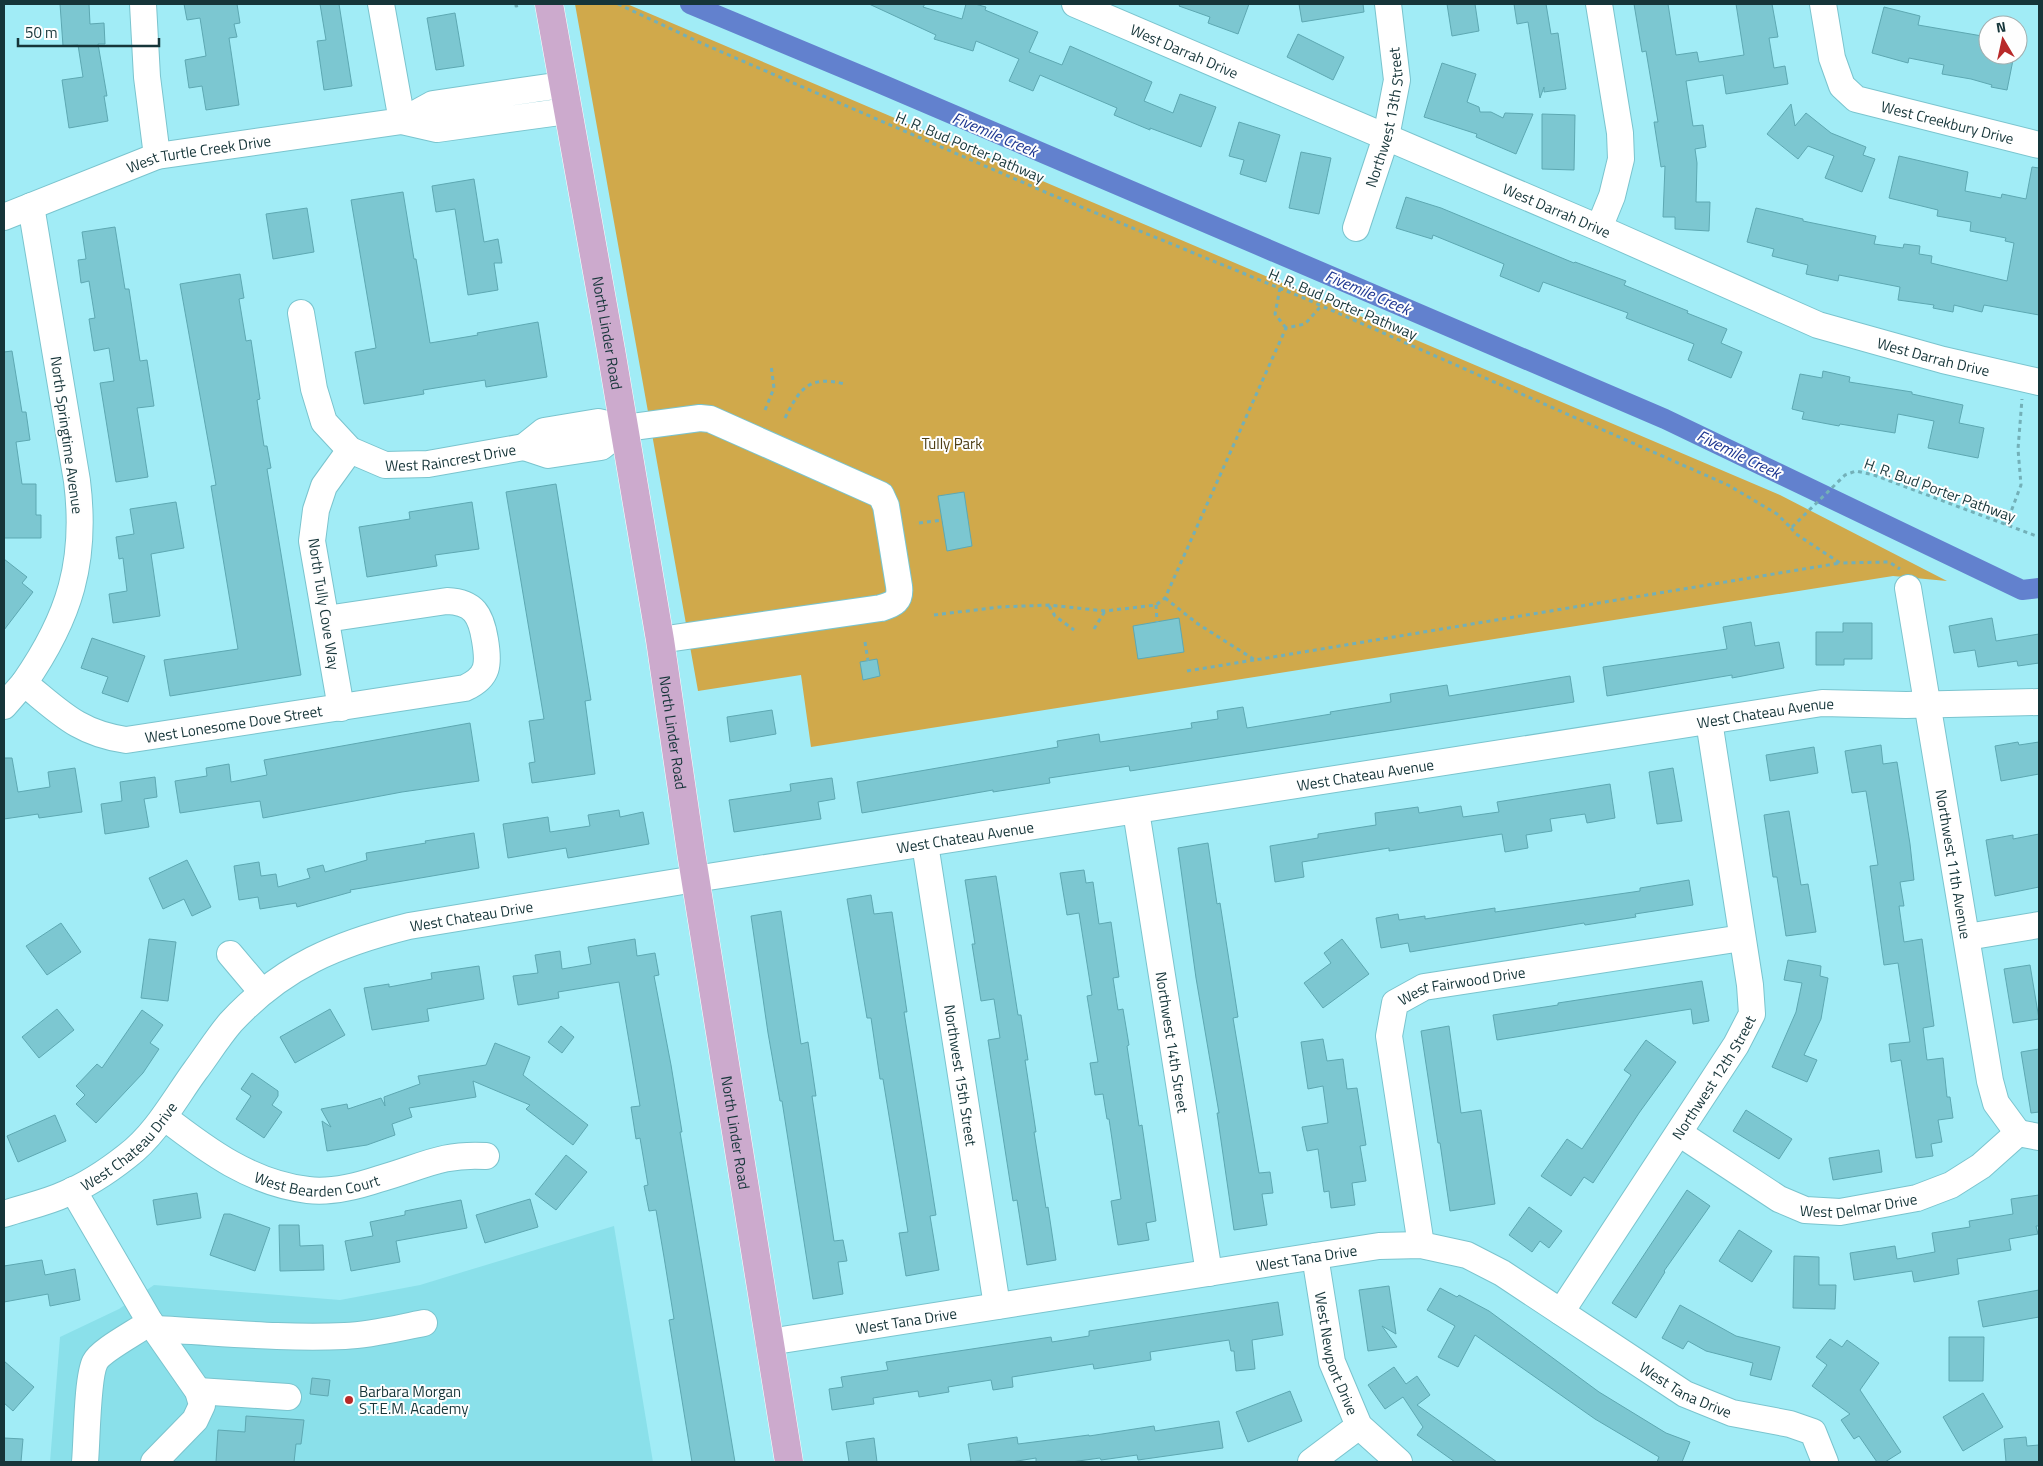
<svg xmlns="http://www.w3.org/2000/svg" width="2043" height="1466" viewBox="0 0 2043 1466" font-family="'Titillium Web',sans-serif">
<rect width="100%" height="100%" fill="#a1ecf6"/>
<path fill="#8ae0ea" d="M614 1226 653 1462H50L60 1337 119 1309 154 1285 340 1300 420 1285Z"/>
<path fill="#d0a94b" d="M575 4H627L1780 495 1947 581 1893 576 811 747 801 675 698 691Z"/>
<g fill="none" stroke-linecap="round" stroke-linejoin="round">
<path stroke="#6281ce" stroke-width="20" d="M690 4 879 83 1665 419 2022 590 2039 588"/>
</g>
<path fill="#7cc7d1" stroke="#5da8b2" d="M60 4H89L90 24 104 23 105 44H98L107 96H104L108 121 69 128 62 80 83 77 78 45 63 46Z
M184 4H237L240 23 234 24 237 37 229 38 239 105 206 110 202 86 189 88 185 60 206 56 200 18 187 20Z
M320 4H339L352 86 324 90 317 41 326 40Z
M869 4H925L923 7 962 19 966 4H975L986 7 985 10 1038 32 1029 52 1062 65 1070 46 1152 82 1144 101 1173 113 1180 94 1216 107 1201 147 1150 128V130L1114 115 1117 108 1040 75 1033 91 1009 81 1019 59 976 41 973 51 934 39 936 35Z
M1180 4H1249L1238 34 1208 23 1210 17 1179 6Z
M1299 4H1363L1364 12 1302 22Z
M1447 4H1475L1479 31 1452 36Z
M1514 4H1546L1551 34 1558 33 1566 89 1544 92V87L1540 98 1528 22 1517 24Z
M1634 4H1668L1676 55 1697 52 1699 62 1744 55 1736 4H1772L1778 37 1769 38 1774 68 1785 66 1788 84 1726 94 1723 75 1686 81 1693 126 1703 125 1706 147 1695 149 1697 163 1696 202H1710L1709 231 1675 229V217H1663L1665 166 1661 167 1654 122H1658L1646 51 1642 52Z
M1884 7 1920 16 1918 25 1988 37V55H2014L2007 90 1991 87 1992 85 1971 79 1942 74 1944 65 1909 58 1908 63 1872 53Z
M455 13 464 66 436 70 427 18Z
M1298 34 1344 57 1333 80 1287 57Z
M1442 63 1476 74 1467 102 1479 107 1480 112H1491L1503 118 1505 113 1533 114 1516 154 1476 137 1477 134 1424 117Z
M1791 104 1795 126 1806 113 1831 133 1866 147 1863 155 1875 159 1862 192 1825 178 1834 156 1808 146 1798 159 1767 134Z
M1542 114 1575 115 1574 170 1542 169Z
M1239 122 1280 135 1266 182 1240 174 1244 160 1229 156Z
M1301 152 1331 158 1319 214 1289 208Z
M1899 156 1968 172 1965 191 2001 198 2002 194 2026 199 2032 167 2039 168V315L1984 305 1982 312 1954 305 1953 312 1933 308 1934 305 1898 300 1900 287 1839 275 1838 281 1806 274 1808 265 1772 256 1774 249 1747 242 1756 208 1803 219V221L1876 236 1874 244 1903 248 1904 244 1920 246 1919 254 1932 256 1931 263 2007 281 2014 243 2005 241 2006 238 1970 231 1971 222 1937 216 1938 210 1889 198Z
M474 179 484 242 498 239 502 263H494L498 290 468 295 455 209 436 212 432 186Z
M403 192 414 259H416L430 343 478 335 477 333 538 322 547 377 486 387 485 380 423 390 424 394 364 404 355 352 376 348 351 200Z
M1406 197 1441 208 1574 263 1575 262 1626 281 1624 285 1688 311 1687 313 1727 329 1721 343 1742 352 1731 378 1688 360 1694 344 1626 318 1628 313 1543 282 1539 292 1500 276 1504 264 1433 235 1432 239 1396 228Z
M307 208 314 252 273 259 266 214Z
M115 227 125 289H129L140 361 147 360 154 406 137 408 148 477 116 482 100 383 114 381 109 348 94 351 89 319 95 318 89 281 81 283 78 260 86 259 82 232Z
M240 274 244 298 239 299 246 341 251 340 260 399 257 400 264 446H267L271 468 267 469 301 675 170 696 164 660 238 649 211 486 216 485 180 284Z
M12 351 22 412H26L30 440 16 442 22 484H36V515H41V538H4V352Z
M1823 371 1850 377 1849 382 1912 392V394L1963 405 1959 423 1984 428 1978 458 1928 448 1934 421 1898 414 1895 433 1840 424 1839 426 1802 419 1804 412 1792 409 1800 374 1822 378Z
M556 484 591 700 585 701 595 774 532 783 529 763 535 762 529 721 544 719 506 492Z
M964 492 972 546 947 551 938 496Z
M176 502 184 548 151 554 160 616 113 623 109 594 127 591 123 558 119 559 116 537 134 534 130 509Z
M472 502 479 549 435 555 437 566 367 577 359 527 410 519 409 512Z
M4 559 27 577 22 583 33 592 4 630Z
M1179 618 1184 652 1138 659 1133 626Z
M1992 618 1996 641 2039 634V663L2018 666 2017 661 1978 667 1975 650 1954 653 1949 626Z
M1751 622 1755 646 1779 642 1784 668 1732 678V675L1607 696 1603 667 1727 649 1723 627Z
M1843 623H1872V659H1844V665H1816V632H1843Z
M92 638 145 656 128 702 102 693 108 677 81 668Z
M877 659 880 676 863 680 860 662Z
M1570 676 1574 702 1130 771 1129 766 1049 778 1050 783 993 792V790L862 813 857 782 1058 747 1057 741 1099 734 1100 742 1192 728 1191 723 1218 719 1217 711 1243 707 1247 728 1331 714 1330 712 1391 702 1390 694 1447 685 1449 696Z
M772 710 776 734 730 742 727 717Z
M470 723 479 781 402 792 263 818 260 801 180 813 175 781 207 776 206 768 229 764 231 782 267 775 264 760Z
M2018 742 2019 745 2039 742V774L2001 781 1995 746Z
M1881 745 1883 764 1897 762 1910 844 1914 880 1900 882 1904 906H1899L1904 942 1922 939 1934 1026 1923 1028 1927 1060 1943 1058 1947 1097H1950L1953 1118 1938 1120 1942 1142 1931 1144 1933 1156 1916 1158 1901 1060 1891 1062 1889 1044 1910 1042 1898 963 1884 965 1870 866 1878 865 1866 791 1852 793 1845 751Z
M1814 747 1818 773 1770 781 1766 755Z
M4 758H12L18 792 50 787 48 772 75 768 82 812 39 818 38 814 4 819Z
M1673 768 1682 821 1657 824 1649 772Z
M155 777 157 797 144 799 149 827 105 834 101 804 122 801 120 782Z
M832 778 835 799 818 802 821 819 734 832 729 800 791 791 790 784Z
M1610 784 1615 818 1587 823 1585 814 1550 819 1552 831 1526 835 1528 848 1505 852 1502 834 1389 851V848L1302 862 1304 877 1275 882 1270 846 1318 838V834L1376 825 1375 813 1418 807 1419 813 1461 806 1463 817 1499 812 1497 802Z
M619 810 620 817 643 812 649 844 568 858 566 848 508 858 503 824 548 817 550 832 590 826 588 815Z
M1789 811 1801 885 1808 884 1816 932 1786 936 1777 877H1773L1764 815Z
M474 833 479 868 350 890 351 892 297 907 296 903 260 909 258 897 239 900 234 866 259 862 261 876 276 874 278 887 310 878 307 869 323 865 325 872 367 860 366 853 426 843 425 841Z
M2039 834V887L1995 896 1986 840 2013 835V839Z
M1208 843 1217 904 1220 903 1238 1017 1233 1018 1259 1173 1270 1172 1273 1193 1262 1194 1267 1225 1234 1230 1217 1113H1219L1196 978 1178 848Z
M187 860 211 907 192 916 184 899 163 909 149 878Z
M1084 870 1086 883 1093 882 1099 924 1111 922 1119 977 1113 978 1118 1010 1123 1009 1129 1045 1127 1046 1139 1126 1142 1125 1156 1221 1146 1223 1149 1240 1118 1245 1111 1201 1121 1199 1109 1119H1107L1103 1094 1095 1095 1090 1063 1098 1062 1087 996 1092 995 1079 913 1067 915 1060 873Z
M996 876 1018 1015H1021L1028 1060H1025L1036 1132H1034L1046 1208 1048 1207 1056 1260 1027 1265 1017 1200 1013 1201 988 1040 1000 1038 994 999 981 1001 972 944H975L965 880Z
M1689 880 1693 905 1635 914 1636 917 1585 925 1584 923 1410 952 1408 943 1381 948 1376 918 1398 914 1399 920 1425 916V919L1495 908V912L1640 891V888Z
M871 895 874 914 892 912 907 1012H904L936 1215 930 1216 939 1270 906 1276 899 1233 908 1232 883 1079H880L871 1018H867L847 899Z
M781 911 801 1044 808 1042 816 1096H812L834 1241 843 1240 847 1261 838 1262 843 1294 813 1299 782 1101H780L768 1033 751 916Z
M61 923 81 952 47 975 26 946Z
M149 939 176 942 168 1001 141 998Z
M635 939 637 956 655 953 659 975 654 976 671 1065 682 1132H680L735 1462H692L669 1320 674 1319 664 1257 656 1210 649 1211 644 1186 648 1185 640 1138 636 1139 631 1107 640 1106 619 982 558 992 559 998 518 1005 513 976 538 973 535 955 560 951 562 969 591 964 588 947Z
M1342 939 1369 974 1323 1008 1304 983 1331 963 1324 953Z
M1788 960 1821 966 1820 976 1828 978 1821 1019 1804 1055 1817 1060 1807 1082 1772 1067 1796 1012 1802 983 1784 980Z
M2030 965 2039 1019 2013 1023 2004 969Z
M479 966 484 999 427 1009 429 1021 372 1030 364 988 389 984V987L432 979 431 973Z
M1702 981 1709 1021 1693 1024 1691 1009 1497 1040 1493 1015 1558 1005V1003Z
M57 1009 74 1030 39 1058 22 1037Z
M330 1009 345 1035 295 1063 280 1037Z
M142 1010 163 1025 150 1043 159 1049 143 1073 96 1123 76 1104 85 1095 76 1086 97 1064 102 1068Z
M561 1026 574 1037 562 1053 548 1042Z
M1449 1026 1461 1113 1481 1110 1495 1204 1450 1211 1440 1143H1438L1421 1031Z
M1323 1039 1327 1061 1343 1059 1347 1089 1357 1088 1366 1145 1360 1146 1366 1181 1352 1183 1355 1205 1331 1208 1329 1191 1324 1192 1318 1149 1307 1151 1302 1127 1328 1123 1323 1086 1308 1089 1301 1042Z
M1646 1040 1676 1062 1639 1113 1593 1183 1584 1177 1571 1196 1541 1176 1567 1139 1582 1149 1631 1075 1624 1070Z
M495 1043 530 1057 523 1075 588 1125 573 1145 526 1109 530 1105 473 1081 476 1097 409 1108 412 1117 392 1124 395 1135 367 1145 327 1151 322 1121 331 1127 321 1109 347 1104 348 1109 381 1098 385 1106 384 1097 420 1084 418 1076 486 1065Z
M2039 1049V1112L2031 1113 2021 1052Z
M252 1073 278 1091V1096L272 1105 282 1112 264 1138 236 1119 251 1096 241 1089Z
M1746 1110 1792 1139 1779 1159 1733 1131Z
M55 1115 66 1141 18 1162 7 1136Z
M1879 1150 1882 1172 1833 1180 1829 1158Z
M566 1155 587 1172 556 1210 535 1194Z
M1687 1190 1710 1206 1664 1271 1665 1272 1636 1318 1612 1303Z
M197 1193 201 1218 157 1225 153 1200Z
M2039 1195V1226H2036L2038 1234 2009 1239 2011 1250 1957 1259 1959 1274 1914 1282 1912 1271 1854 1280 1850 1253 1895 1246 1897 1259 1935 1252 1932 1233 1970 1227 1969 1221 2013 1214 2011 1199Z
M530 1199 538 1227 485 1243 476 1215Z
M461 1200 467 1228 396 1241 400 1262 351 1271 345 1241 373 1236 370 1222 405 1215V1211Z
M1529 1207 1562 1231 1549 1248 1540 1241 1532 1252 1509 1235Z
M224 1214H230L270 1228 255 1271 210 1255Z
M279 1225H299L300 1246 323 1245 324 1270 280 1271Z
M1739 1230 1772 1251 1752 1282 1719 1261Z
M1794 1256 1819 1257V1285H1836L1835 1309 1793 1308Z
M42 1260 45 1275 75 1269 80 1300 50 1306 48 1294 4 1302V1266Z
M1389 1286 1396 1334 1382 1326 1397 1347 1368 1351 1359 1290Z
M1440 1288 1457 1297 1459 1295 1489 1311 1599 1392 1666 1433 1690 1442 1682 1462H1657L1659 1457 1595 1419 1475 1335 1458 1367 1438 1357 1455 1326 1427 1310Z
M2039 1290V1317L1983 1327 1978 1301Z
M1278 1302 1283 1335 1252 1340 1255 1369 1236 1371 1234 1351H1231L1229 1340 1150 1352 1151 1360 1094 1369 1093 1364 1012 1377 1013 1387 993 1390 991 1380 948 1387 949 1392 919 1397 918 1391 873 1398 874 1404 832 1410 829 1389 843 1387 841 1377 888 1370 886 1362 1051 1337 1052 1342 1089 1336V1331Z
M1680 1305 1736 1336 1780 1347 1771 1380 1750 1375 1753 1363 1706 1351 1688 1341 1683 1349 1662 1338Z
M1949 1337H1984L1983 1381H1949Z
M1830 1339 1842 1347 1847 1340 1879 1363 1860 1390 1901 1452 1885 1462H1877L1859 1436 1854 1439 1841 1420 1850 1414 1812 1386 1827 1365 1816 1357Z
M4 1361 34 1387 13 1411 4 1403Z
M1394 1367 1406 1384 1417 1376 1430 1395 1417 1405 1497 1462H1455L1417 1435 1423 1427 1403 1397 1385 1409 1368 1385Z
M312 1378 330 1380 328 1396 310 1394Z
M1290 1391 1302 1421 1248 1442 1236 1412Z
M1983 1393 2003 1427 1963 1451 1943 1417Z
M246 1416 304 1420 301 1444H296L294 1462H216L218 1430 245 1432Z
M1219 1421 1223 1448 1138 1460 1137 1455 1101 1460 1100 1458 1071 1462H1036V1458L1011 1462H971L968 1444 1017 1437 1018 1444 1089 1435V1436L1154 1426 1155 1431Z
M2026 1437 2027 1446 2039 1445V1462H2006L2004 1439Z
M4 1438 23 1439 21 1462H4Z
M874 1438 877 1462H849L846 1442Z"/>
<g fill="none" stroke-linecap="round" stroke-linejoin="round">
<defs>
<g id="minor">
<path d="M143 4 147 77 157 156"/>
<path id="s1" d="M1075 4 1599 228 1818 325 1943 360 2039 382"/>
<path id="s2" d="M1823 4 1832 58 1842 86 1856 99 2039 145"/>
<path d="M562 85 433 104 402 121 437 129 567 111"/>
<path id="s3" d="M4 217 157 156 402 121 381 4"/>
<path id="s4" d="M1356 228 1386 137 1397 80 1388 4"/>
<path d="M1599 228 1612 196 1621 159 1620 133 1599 4"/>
<path id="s5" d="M301 313 314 389 324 422 350 450 385 465 428 464 524 447"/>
<path d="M625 428 601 447 548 455 524 447 544 431 598 422 625 428 700 418 710 419 881 495 886 506 899 586C901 601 894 604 881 608L660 640"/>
<path id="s6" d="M1908 588 1990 1081 1996 1103 2018 1133"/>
<path d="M24 683C70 617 87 561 77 481L31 206"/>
<path id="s7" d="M4 706 24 683C60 712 78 733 126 740L465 688C489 677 489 664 485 640 481 615 474 602 447 601L326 619"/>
<path d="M341 708 312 541 316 510 324 486 350 450"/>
<path id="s8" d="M1136 811 1209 1273"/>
<path id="s9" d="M925 844 997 1306"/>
<path d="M1967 937 2039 925"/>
<path d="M230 954 262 992"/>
<path id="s10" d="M164 1117C208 1151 251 1183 308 1190 331 1193 358 1186 379 1179 420 1168 441 1153 486 1156"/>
<path id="s11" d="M1679 1133 1779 1199 1805 1210 1840 1212 1917 1198 1951 1185 1981 1166 2018 1133 2039 1137"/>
<path d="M73 1190 150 1322C137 1332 101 1350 95 1362 87 1378 87 1441 85 1462"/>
<path id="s12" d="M4 1214C24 1207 46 1203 65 1194 87 1185 108 1171 127 1156 156 1134 174 1100 195 1071 207 1055 218 1037 231 1022 283 966 337 944 409 926L695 879 1822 703 1906 705 2039 702"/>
<path id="s13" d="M1421 1245 1389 1036 1395 1003 1424 987 1742 938"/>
<path id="s14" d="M1315 1256 1332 1362 1359 1426 1399 1462"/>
<path id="s15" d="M1561 1312 1736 1045 1752 1014 1750 985 1709 721"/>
<path d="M150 1322 198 1391 202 1405 195 1420 154 1462"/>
<path d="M155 1329C218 1332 282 1339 345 1336 372 1335 398 1328 424 1323"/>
<path id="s16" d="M769 1342 1379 1246 1421 1245 1467 1255 1502 1273 1685 1394 1732 1413 1790 1424 1813 1432 1825 1462"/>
<path d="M198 1391 288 1397"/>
<path d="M1311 1462 1359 1426"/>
</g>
<g id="major">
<path id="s17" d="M549 4 611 350 660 640 691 852 789 1462"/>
</g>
</defs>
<use href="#minor" stroke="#7ac4ce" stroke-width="28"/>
<use href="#major" stroke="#fff" stroke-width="29"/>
<path stroke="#73b0b8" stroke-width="3" stroke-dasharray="4 4" stroke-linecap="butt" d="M516 4V6L520 5
M618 4 701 43 1052 195 1306 299 1728 485 1777 514 1791 528 1845 475 1856 471 1874 475 2039 537
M1280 288 1275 314 1286 328
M765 410 774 388 771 365
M785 418C800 388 809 375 845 384
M919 523 942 520
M2006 525 2021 485 2018 449 2022 399
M1791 528 1796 534 1840 563 1889 562 1900 569
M1165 598 1198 624 1255 660 1840 563
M1156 605 1157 622
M1049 606 1055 616 1074 630
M934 615 1000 607 1049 605 1105 611 1156 605 1165 598 1286 328 1305 324 1321 306
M1094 629 1105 611
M865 642 868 661
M1187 671 1254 660"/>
<use href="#minor" stroke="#fff" stroke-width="26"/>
<use href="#major" stroke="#ccaacd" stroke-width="28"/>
</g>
<circle fill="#b82929" stroke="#fefefe" stroke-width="2" cx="349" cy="1400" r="5"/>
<g text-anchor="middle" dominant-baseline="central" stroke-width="4" stroke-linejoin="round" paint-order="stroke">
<g font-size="15" fill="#163539" stroke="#fefefe">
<text stroke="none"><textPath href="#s1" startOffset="119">West Darrah Drive</textPath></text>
<text stroke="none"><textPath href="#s4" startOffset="115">Northwest 13th Street</textPath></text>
<text stroke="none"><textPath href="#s2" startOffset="198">West Creekbury Drive</textPath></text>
<text transform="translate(970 147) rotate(23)">H. R. Bud Porter Pathway</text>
<text stroke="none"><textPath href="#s3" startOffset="206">West Turtle Creek Drive</textPath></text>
<text stroke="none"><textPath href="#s1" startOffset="524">West Darrah Drive</textPath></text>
<text transform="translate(1343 304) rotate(23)">H. R. Bud Porter Pathway</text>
<text stroke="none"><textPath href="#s17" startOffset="334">North Linder Road</textPath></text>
<text stroke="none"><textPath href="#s1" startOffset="929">West Darrah Drive</textPath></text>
<text transform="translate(67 435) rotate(82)">North Springtime Avenue</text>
<text stroke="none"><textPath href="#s5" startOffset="254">West Raincrest Drive</textPath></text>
<text transform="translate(1940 490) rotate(20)">H. R. Bud Porter Pathway</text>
<text transform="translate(324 604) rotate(81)">North Tully Cove Way</text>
<text stroke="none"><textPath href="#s12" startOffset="1886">West Chateau Avenue</textPath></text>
<text stroke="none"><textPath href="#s7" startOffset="258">West Lonesome Dove Street</textPath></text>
<text stroke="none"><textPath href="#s17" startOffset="739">North Linder Road</textPath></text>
<text stroke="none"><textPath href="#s12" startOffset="1481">West Chateau Avenue</textPath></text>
<text stroke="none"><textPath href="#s12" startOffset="1076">West Chateau Avenue</textPath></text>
<text stroke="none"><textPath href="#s6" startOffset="280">Northwest 11th Avenue</textPath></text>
<text stroke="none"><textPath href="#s12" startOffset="576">West Chateau Drive</textPath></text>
<text stroke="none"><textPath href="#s13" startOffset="315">West Fairwood Drive</textPath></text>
<text stroke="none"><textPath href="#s8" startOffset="234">Northwest 14th Street</textPath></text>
<text stroke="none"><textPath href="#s9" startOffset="234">Northwest 15th Street</textPath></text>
<text stroke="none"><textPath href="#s15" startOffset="280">Northwest 12th Street</textPath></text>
<text stroke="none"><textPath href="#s17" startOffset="1144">North Linder Road</textPath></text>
<text stroke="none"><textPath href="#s12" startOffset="145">West Chateau Drive</textPath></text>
<text stroke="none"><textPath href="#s10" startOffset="172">West Bearden Court</textPath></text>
<text stroke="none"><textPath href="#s11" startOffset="202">West Delmar Drive</textPath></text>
<text stroke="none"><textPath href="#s16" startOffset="544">West Tana Drive</textPath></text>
<text stroke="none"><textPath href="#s16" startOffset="139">West Tana Drive</textPath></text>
<text stroke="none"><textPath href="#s14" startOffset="100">West Newport Drive</textPath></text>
<text stroke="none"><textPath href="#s16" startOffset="964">West Tana Drive</textPath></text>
</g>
<g font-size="15" fill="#4e3e16" stroke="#fefefe">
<text x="952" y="443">Tully Park</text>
</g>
<g font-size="15" fill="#163539" stroke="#fefefe" text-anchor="start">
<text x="359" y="1391">Barbara Morgan<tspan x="359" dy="17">S.T.E.M. Academy</tspan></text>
</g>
<g font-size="16" font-style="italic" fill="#1c3590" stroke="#fefefe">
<text transform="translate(995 134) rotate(23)">Fivemile Creek</text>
<text transform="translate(1368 292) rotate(23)">Fivemile Creek</text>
<text transform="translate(1739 454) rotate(26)">Fivemile Creek</text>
</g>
</g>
<rect width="2043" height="1466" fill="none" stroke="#163539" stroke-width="10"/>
<g transform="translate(2003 40) rotate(351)"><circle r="24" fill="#fefefe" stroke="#a1aeaf"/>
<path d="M0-4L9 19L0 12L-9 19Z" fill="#b82929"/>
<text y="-8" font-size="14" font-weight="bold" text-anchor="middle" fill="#163539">N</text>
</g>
<path d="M18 38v8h141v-8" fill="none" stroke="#163539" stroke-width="2.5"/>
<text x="25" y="38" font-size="15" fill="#163539" stroke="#fefefe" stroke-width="4" paint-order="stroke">50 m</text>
</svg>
